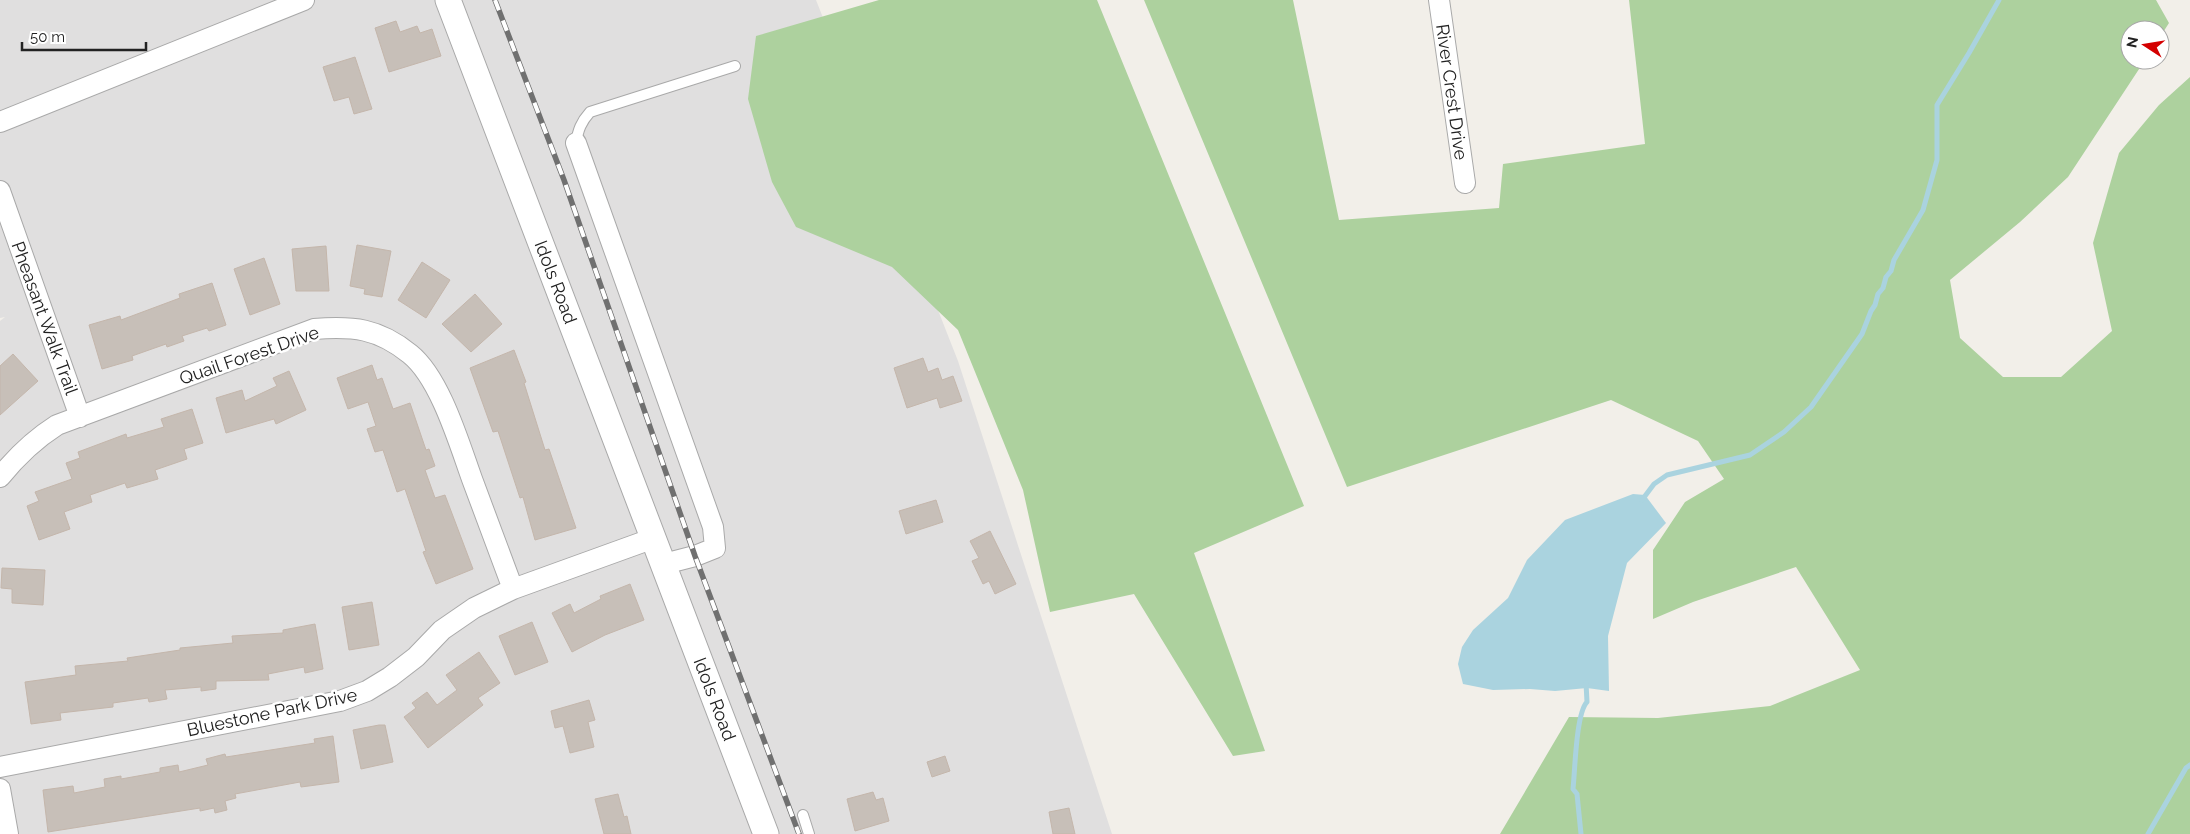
<svg xmlns="http://www.w3.org/2000/svg" width="2190" height="834" viewBox="0 0 2190 834" font-family="Raleway,sans-serif">
<rect width="100%" height="100%" fill="#f2efe9"/>
<path fill="#e0dfdf" d="M0 0H816L958 361 1112 834H0V321L5 317 0 318Z"/>
<path fill="#add19e" d="M879 0H1097L1304 506 1194 553 1265 751 1233 756 1134 594 1050 612 1023 490 958 330 892 267 796 227 772 182 748 99 756 36Z
M1144 0H1293L1339 220 1499 208 1503 164 1645 144 1629 0H2156L2169 23 2160 37V30H2130V60H2145L2068 177 2020 222 1950 280 1960 338 2003 377H2061L2112 331 2093 243 2119 153 2159 105 2190 77V834H1500L1569 717 1658 718 1770 706 1860 670 1796 567 1693 602 1653 619V550L1685 502 1724 479 1698 441 1611 400 1347 487Z"/>
<path fill="#aad3df" d="M1633 494 1645 495 1666 523 1627 563 1608 636 1609 691 1587 688 1555 691 1530 689 1493 690 1463 684 1458 664 1462 647 1473 630 1508 598 1527 560 1565 520Z"/>
<g fill="none" stroke-linecap="round" stroke-linejoin="round">
<path stroke="#aad3df" stroke-width="5" d="M1642 500 1654 484 1667 475 1750 455 1784 432 1811 407 1862 334 1871 311 1875 305 1878 294 1883 288 1886 277 1891 271 1894 260 1923 210 1937 160V105L1969 53 1999 0
M1581 834 1577 794 1573 789C1575 771 1576 713 1587 702L1586 683
M2148 834 2186 768 2190 765"/>
</g>
<path fill="#c7bfb8" stroke="#c4b6ab" d="M396 21 400 32 417 26 420 33 432 29 441 56 389 72 375 28Z
M355 57 372 109 354 114 349 97 334 101 323 67Z
M357 245 391 251 382 297 364 294 365 289 350 286Z
M326 246 329 291H296L292 249Z
M264 258 280 304 250 315 234 269Z
M422 262 450 280 426 318 398 300Z
M212 283 226 325 209 331 207 328 182 336 184 341 167 347 166 344 132 356 133 360 102 369 89 325 120 316 121 320 180 298 179 294Z
M475 294 502 324 471 352 442 324Z
M514 350 526 382 524 383 545 450 549 449 576 528 535 540 523 497 520 498 498 431 493 432 470 368Z
M13 354 38 381 0 415V366Z
M923 358 928 372 938 368 942 380 953 376 962 401 940 408 937 398 907 408 894 368Z
M372 365 377 380 382 378 393 409 410 403 426 450 429 449 435 466 425 470 435 498 445 495 473 569 436 584 423 552 426 551 405 489 397 492 383 450 375 452 367 429 376 426 368 402 348 409 337 378Z
M289 371 306 410 276 424 274 419 226 433 216 398 242 390 245 401 277 386 273 378Z
M192 409 203 443 184 449 187 459 155 470 158 479 127 488 125 483 90 495 92 502 64 512 70 529 39 540 27 506 39 501 35 492 72 479 66 463 80 458 78 452 126 434 127 438 164 427 161 419Z
M936 500 943 522 906 534 899 511Z
M990 531 1016 584 995 594 989 581 983 584 972 561 979 558 970 541Z
M2 568 45 570 43 605 12 603V589L1 588Z
M630 584 644 620 605 635 572 652 552 613 570 604 574 613 601 599 600 596Z
M372 602 379 645 349 650 342 607Z
M532 622 548 662 515 675 499 636Z
M315 624 323 669 305 673 304 667 268 674 269 680 216 681V689L201 691V687L165 690 167 699 149 702 148 698 113 703V707L60 713 61 720 31 724 25 682 76 675 75 666 128 661 127 658 180 650V648L233 643 232 636 283 633V630Z
M479 652 500 683 478 698 483 705 428 748 404 717 416 708 412 703 427 692 437 705 457 690 446 675Z
M589 700 595 720 588 722 594 747 570 753 563 726 555 728 551 711Z
M379 725H385L393 762 361 769 353 730Z
M333 736 339 782 301 787 300 782 235 794 236 798 225 801 227 810 215 813 214 808 200 811V808L48 832 43 790 73 786 74 793 105 787 104 779 121 776V779L160 772V768L178 765 179 772 208 765 206 759 225 754 226 757 315 743 314 739Z
M945 756 950 771 932 777 927 762Z
M873 792 876 800 883 798 889 821 855 831 847 799Z
M618 794 624 817 627 816 631 834H604L595 799Z
M1069 808 1075 834H1053L1049 812Z"/>
<g fill="none" stroke-linecap="round" stroke-linejoin="round">
<defs>
<path id="service" d="M576 143C578 130 581 122 590 112L735 66
M803 815 809 834"/>
<path id="minor" d="M1439 0 1465 183
M0 122 304 0
M576 143 713 527 715 548 695 556 664 564
M0 191 80 417
M0 477C17 456 35 439 57 425L314 329C353 326 378 328 410 354 440 378 459 443 472 479 486 516 499 552 513 589
M0 767 340 701 367 691 390 677 416 657 442 630 474 608 513 589 654 538
M0 789 8 834"/>
<path id="tertiary" d="M448 0 766 834"/>
</defs>
<use href="#service" stroke="#a9a9a9" stroke-width="12"/>
<use href="#minor" stroke="#a9a9a9" stroke-width="22"/>
<use href="#tertiary" stroke="#a9a9a9" stroke-width="27"/>
<use href="#service" stroke="#fff" stroke-width="10"/>
<use href="#minor" stroke="#fff" stroke-width="20"/>
<use href="#tertiary" stroke="#fff" stroke-width="25"/>
<defs>
<path id="rail" d="M495 0 564 180 695 556 799 834"/>
</defs>
<use href="#rail" stroke="#707070" stroke-width="5.5"/>
<use href="#rail" stroke="#fff" stroke-width="4" stroke-dasharray="11" stroke-linecap="butt"/>
</g>
<g text-anchor="middle" dominant-baseline="central" stroke-width="5" stroke-linejoin="round" paint-order="stroke">
<g font-size="18" fill="#222" stroke="#fff">
<text transform="translate(1452 92) rotate(82)">River Crest Drive</text>
<text transform="translate(556 282) rotate(69)">Idols Road</text>
<text transform="translate(45 318) rotate(70)">Pheasant Walk Trail</text>
<text transform="translate(249 355) rotate(-19)">Quail Forest Drive</text>
<text transform="translate(715 699) rotate(69)">Idols Road</text>
<text transform="translate(272 712) rotate(-12)">Bluestone Park Drive</text>
</g>
</g>
<g transform="translate(2145 45) rotate(282)"><circle r="24" fill="#ffffff" stroke="#a7a7a7"/>
<path d="M0-4L9 19L0 12L-9 19Z" fill="#d40000"/>
<text y="-8" font-size="14" font-weight="bold" text-anchor="middle" fill="#222222">N</text>
</g>
<path d="M22 42v8h124v-8" fill="none" stroke="#222222" stroke-width="2.5"/>
<text x="30" y="42" font-size="15" fill="#222222" stroke="#ffffff" stroke-width="4" paint-order="stroke">50 m</text>
</svg>
